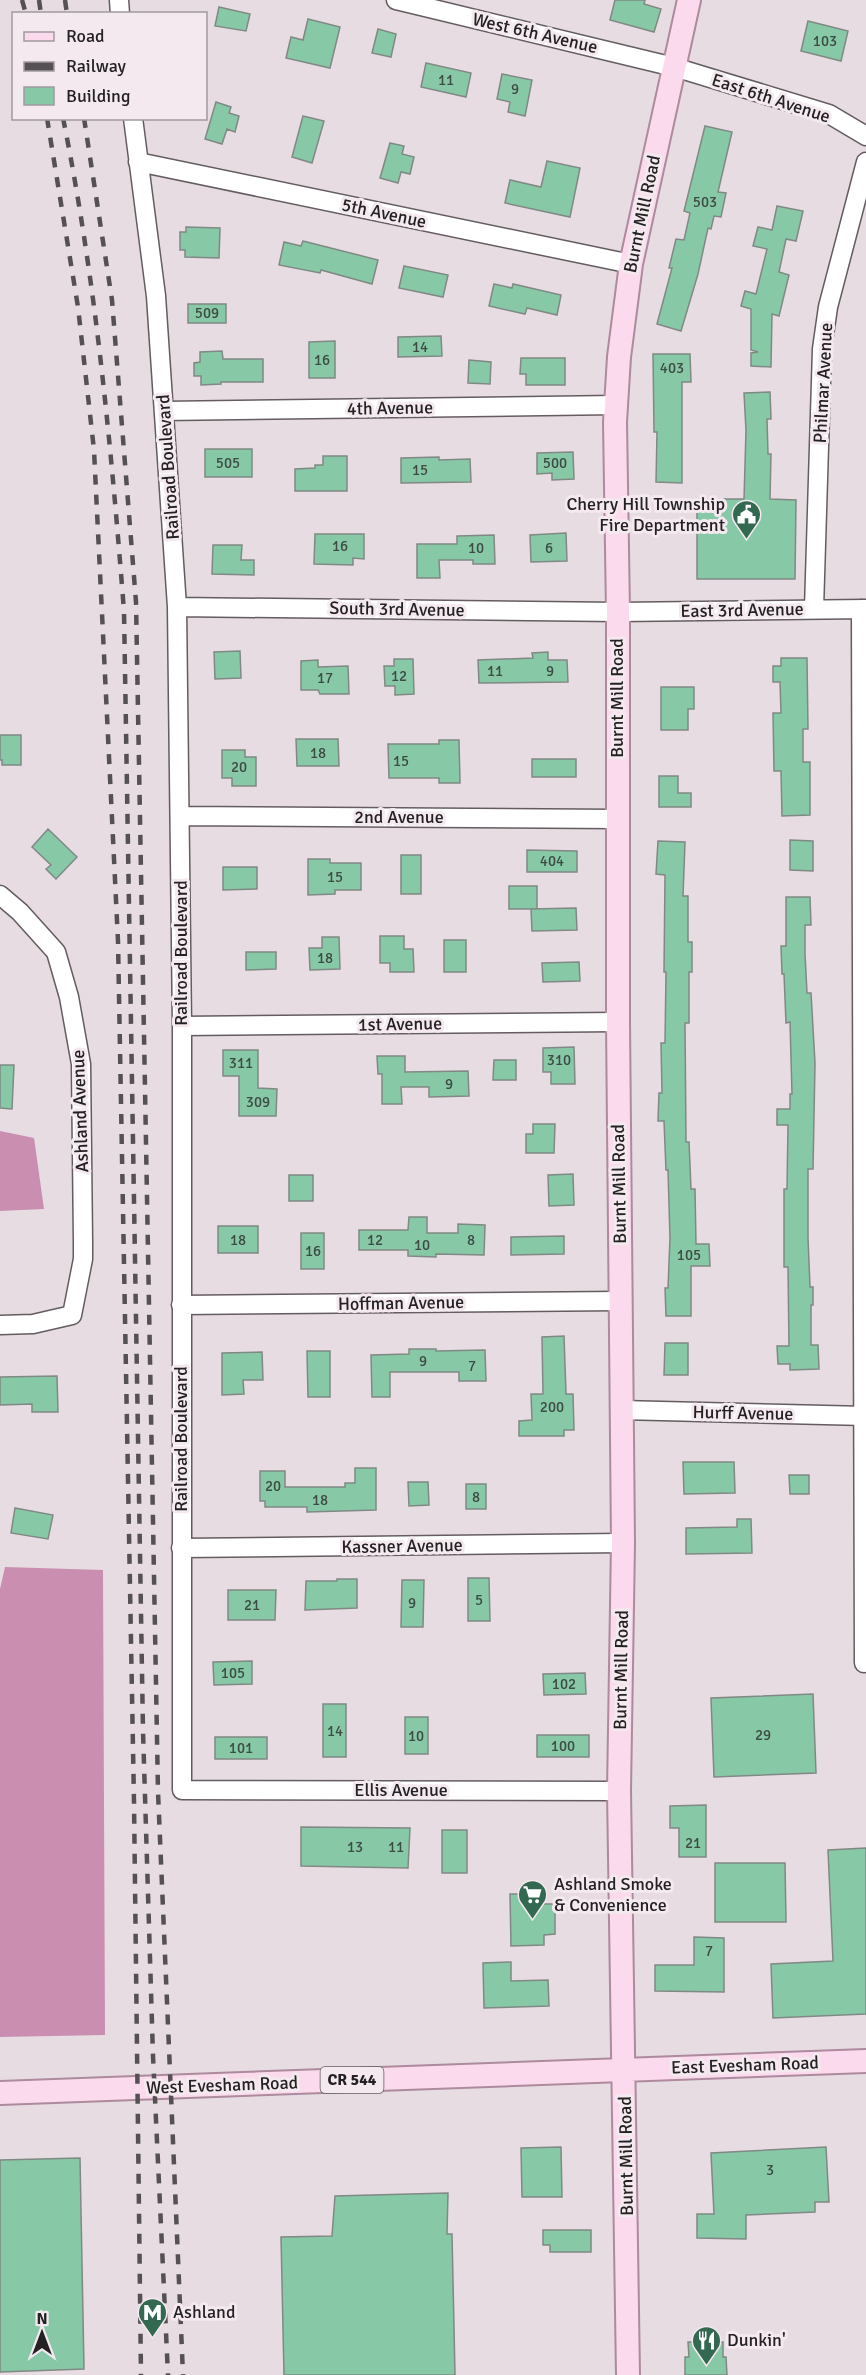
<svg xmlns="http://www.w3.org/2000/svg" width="866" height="2375" viewBox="0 0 866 2375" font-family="Signika,sans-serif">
<rect width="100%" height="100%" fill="#e6dce1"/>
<path fill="#c98eb0" d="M0 1131 34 1138 44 1209 0 1211Z
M5 1567 103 1570 105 2035 0 2037V1589Z"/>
<path fill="#87c9a7" stroke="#808984" stroke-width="1.5" d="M615 0H645L644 4 661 9 654 32 610 20Z
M219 7 250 14 246 31 215 26Z
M308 19 340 27 330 68 286 58 291 37 303 40Z
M808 21 848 31 841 61 801 51Z
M378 29 396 34 391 57 372 53Z
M426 63 471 73 466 97 421 87Z
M502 74 532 80 525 116 508 112 510 102 497 99Z
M216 102 231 107 229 113 239 116 235 132 227 129 222 144 205 139Z
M303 116 324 121 312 163 292 157Z
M705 126 732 132 718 192 726 193 721 217 714 216 711 229 708 228 698 274 681 331 657 324 672 268H669L676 239 684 240 690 213 684 211Z
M390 143 404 146 402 154 414 157 410 174 401 172 398 183 380 178Z
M547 161 580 168 570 217 505 203 510 180 541 187Z
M777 206 803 211 796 241 786 239 779 272 789 275 779 316 772 314 771 367 751 366V353L758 352 751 350V309L741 306 745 291 756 294 767 249 753 246 758 227 772 230Z
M186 227 220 228 219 258 185 257V250H180V232H186Z
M303 241 378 260 372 284 321 270 320 273 279 265 284 242 301 246Z
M404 266 448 275 443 297 399 288Z
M494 284 512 288 513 284 561 295 557 315 527 308 525 314 489 306Z
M188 304H226V323H188Z
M441 336 442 356 398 357V337Z
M335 341V378H309V342Z
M222 351 223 359H263V382H221V384L201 385V376H194V363L200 362V352Z
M653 354H690L691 382H682V483L656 482 657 432H654Z
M521 358H565V385H526V374H520Z
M469 360 491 362 490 384 468 383Z
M770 392 771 419H767L768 454H771L770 499 796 500 795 579H697V499H744L746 430 744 393Z
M205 449H252V477H205Z
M573 452 574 479 552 480V473L537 474V453Z
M323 456H347V491H295V469L315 468V465H323Z
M439 457V460L470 459 471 482 401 483V458Z
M566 533 567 561 531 562 530 535Z
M315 534H364V559L353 558V565L314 564Z
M494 535 495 564H473V560H439L440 578H417V544H457V536Z
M213 545H242L241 560H254V575L212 574Z
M240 651 241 678 215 679 214 652Z
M548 652V660H567L568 682 479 683 478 660 533 658 532 653Z
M781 658H807L808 729H803V762H810V815L782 816 781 771H774L773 713H781L780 682H773V666H781Z
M394 659H413L414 694 395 695V686H385L384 666H394Z
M318 660V667L348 666 349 694H320L318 690H301V661Z
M661 687H694V709H688V730H661Z
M0 735H21V765H2V760H0Z
M296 739H338L339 766H297Z
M439 740H459L460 783H439V778H389L388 744H439Z
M222 750H245V757H256V786H232V778H222Z
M532 759H576V777H532Z
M659 776H678V793H691V807H659Z
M48 829 77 857 56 879 46 869 51 865 32 847Z
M790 840 813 841V871L790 870Z
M658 841 685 842 683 896H688V942H692V972H689V1023H685L686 1142H689L691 1189H695L696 1244H709L710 1266H691V1316H666L665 1288H668L670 1238 668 1170H666L664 1121H658L659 1093H662L661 1043H665L666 972H664L665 875 656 874Z
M527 850 577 851V872H527Z
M401 855H421V894H401Z
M308 859H330V863H361V890H335V894L308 895Z
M223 867H257V889L223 890Z
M509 886H537V909H509Z
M786 897H810L811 925H805V954L807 993H811L815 1063 813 1169H808V1238L810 1287H813V1305H811V1345H818L819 1369 790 1370V1364H778L777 1346H789L788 1267H784V1189H787L788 1125H777V1109H790V1094H792L790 1022 786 1023 784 974H782L781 946H786Z
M576 908 577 930 532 931 531 909Z
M380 936H404V949H413L414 972H390V963H380Z
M322 937H339L340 969 310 970 309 948H322Z
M444 940H466V972H444Z
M246 952H276V969L246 970Z
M579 962 580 981 543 982 542 963Z
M574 1047 575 1084H551V1072H543V1048Z
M223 1050H258V1088L277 1089 276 1116H239V1076H223Z
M377 1056H405V1072L468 1071 469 1096 429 1097V1087H401L402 1104H382V1074H378Z
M494 1060H516V1080H493Z
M0 1065H14L12 1109 0 1108Z
M533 1124H555L554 1153H526V1134H533Z
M573 1174 574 1205 549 1206 548 1175Z
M289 1175H313V1201H289Z
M409 1217H427V1233H458V1224L485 1225 484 1255 436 1254V1257L408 1256V1250H359V1230H408Z
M218 1226H258V1253H218Z
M301 1233H324V1269H301Z
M564 1236V1254L511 1255V1237Z
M564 1336 566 1394H573L574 1430H564V1436H519V1421L532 1420 531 1394H543L542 1337Z
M665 1343H688V1375H664Z
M409 1349H436V1351L485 1350 486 1381H459V1372H390V1397H372L371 1355 409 1354Z
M307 1351H330V1397H308Z
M262 1352 263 1380H243L244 1394 222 1395V1353Z
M57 1376 58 1412H32V1404L0 1405V1377Z
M683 1462H734L735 1493 684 1494Z
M355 1468H376V1510L307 1512V1507H265V1501H260V1471H285V1487H345V1483H355Z
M789 1475H809V1494H790Z
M408 1482H428L429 1505 409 1506Z
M466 1484H486V1509H466Z
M15 1508 53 1515 48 1539 11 1533Z
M737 1519H751L752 1553 686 1554V1528L737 1527Z
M468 1578H489L490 1621H468Z
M337 1579H357V1608L305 1610 306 1581H337Z
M402 1580H424L423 1627H401Z
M228 1590H276L275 1620H228Z
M252 1661V1684L214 1685 213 1662Z
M585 1673 586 1694 544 1695 543 1674Z
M813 1694 816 1773 714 1777 711 1698Z
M323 1704H346V1757H323Z
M405 1717H428V1754H405Z
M537 1735H589V1757H537Z
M215 1737H267V1759H215Z
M706 1805V1857H679V1828H670V1806Z
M301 1827 410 1828 408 1868 301 1866Z
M442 1830H467V1873H442Z
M866 1848V2014L773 2018 771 1964 833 1961 828 1850Z
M715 1863H785L786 1922H715Z
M510 1894H544V1904H555V1934L544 1935V1945L511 1946Z
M694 1937 724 1938V1992L655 1991V1965H694Z
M511 1962V1981L548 1980 549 2006 484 2008 483 1963Z
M561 2147 562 2197H522L521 2148Z
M826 2147 829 2202H815V2212L746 2215V2239L697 2238V2214H714L711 2153Z
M80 2158 84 2369 0 2372V2160Z
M448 2193 447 2234H452L455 2375H284L281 2237 332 2236 335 2196Z
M543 2230H591V2252H550V2245H543Z
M688 2342H723V2357H726L727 2375H685V2357H689Z"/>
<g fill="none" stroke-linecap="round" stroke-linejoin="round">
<defs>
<path id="minor" d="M119 0 120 14
M396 0 674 67 829 114 866 136
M133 118 156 296 177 607 182 1026V1790L619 1791
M138 162 631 264
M164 411 616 405
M177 607 618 612 866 609
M814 609 822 349 828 307 866 162
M861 609 864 1663
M180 816 617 819
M0 895 20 912 56 952 69 997 81 1064 83 1243V1259L72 1315 33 1324 0 1325
M182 1026 618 1022
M181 1305 620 1301
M620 1410 866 1416
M181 1548 623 1543"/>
<path id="major" d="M0 2093 866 2061
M628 2375 619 1791 623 1543 618 1022V612L615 422 619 357 631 264 689 0"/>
</defs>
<use href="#minor" stroke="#645c60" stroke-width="21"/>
<use href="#major" stroke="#ad8a9e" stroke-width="26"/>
<use href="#minor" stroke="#fff" stroke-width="18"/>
<use href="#major" stroke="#fadaec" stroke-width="22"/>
<path stroke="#555053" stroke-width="4.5" stroke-dasharray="10 10" stroke-linecap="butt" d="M22 0 26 14
M39 0 41 14
M65 0 67 14
M47 118 78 307 94 450 118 941 134 1802 141 2375
M63 118C96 281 111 446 124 611L143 1731 153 2056 168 2375
M84 118 112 300 136 602 158 1792 183 2375"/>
</g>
<defs>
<symbol id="civic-pin" viewBox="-11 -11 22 30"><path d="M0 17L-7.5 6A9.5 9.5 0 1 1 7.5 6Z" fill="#336950" stroke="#f3e9ee"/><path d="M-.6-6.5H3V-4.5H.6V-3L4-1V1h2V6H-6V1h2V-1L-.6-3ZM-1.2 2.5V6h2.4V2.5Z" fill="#fff"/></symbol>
<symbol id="supermarket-pin" viewBox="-11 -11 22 30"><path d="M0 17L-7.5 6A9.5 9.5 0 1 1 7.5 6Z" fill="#336950" stroke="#f3e9ee"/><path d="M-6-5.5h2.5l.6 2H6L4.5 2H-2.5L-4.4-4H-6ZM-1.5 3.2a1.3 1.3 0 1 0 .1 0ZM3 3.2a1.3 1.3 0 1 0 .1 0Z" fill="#fff"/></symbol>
<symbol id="metro-pin" viewBox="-11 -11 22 30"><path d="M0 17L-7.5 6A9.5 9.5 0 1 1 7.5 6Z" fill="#336950" stroke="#f3e9ee"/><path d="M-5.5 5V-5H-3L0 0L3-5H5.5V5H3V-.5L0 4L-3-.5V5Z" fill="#fff"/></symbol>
<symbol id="restaurant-pin" viewBox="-11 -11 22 30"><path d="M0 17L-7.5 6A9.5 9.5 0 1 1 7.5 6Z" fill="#336950" stroke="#f3e9ee"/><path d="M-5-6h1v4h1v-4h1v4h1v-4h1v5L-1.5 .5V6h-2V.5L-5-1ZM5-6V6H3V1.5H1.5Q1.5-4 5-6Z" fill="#fff"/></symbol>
</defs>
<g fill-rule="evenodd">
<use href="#civic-pin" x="730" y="498" width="33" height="45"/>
<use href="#supermarket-pin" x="516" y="1878" width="33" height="45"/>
<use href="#metro-pin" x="136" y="2296" width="33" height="45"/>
<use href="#restaurant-pin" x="690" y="2324" width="33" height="45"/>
</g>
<g text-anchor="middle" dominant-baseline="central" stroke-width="6" stroke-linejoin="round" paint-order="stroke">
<g font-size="15" fill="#3d4b44">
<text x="825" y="41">103</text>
<text x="446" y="80">11</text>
<text x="515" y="89">9</text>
<text x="705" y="202">503</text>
<text x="207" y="313">509</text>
<text x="420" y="347">14</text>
<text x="322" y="360">16</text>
<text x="672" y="368">403</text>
<text x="228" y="463">505</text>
<text x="555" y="463">500</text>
<text x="420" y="470">15</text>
<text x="340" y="546">16</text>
<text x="476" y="548">10</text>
<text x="549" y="548">6</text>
<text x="495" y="671">11</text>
<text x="550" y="671">9</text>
<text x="399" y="676">12</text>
<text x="325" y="678">17</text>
<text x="318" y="753">18</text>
<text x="401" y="761">15</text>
<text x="239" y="767">20</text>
<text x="552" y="861">404</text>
<text x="335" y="877">15</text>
<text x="325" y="958">18</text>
<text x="559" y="1060">310</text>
<text x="241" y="1063">311</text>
<text x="449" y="1084">9</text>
<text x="258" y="1102">309</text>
<text x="238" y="1240">18</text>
<text x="375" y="1240">12</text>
<text x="471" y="1240">8</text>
<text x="422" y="1245">10</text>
<text x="313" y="1251">16</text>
<text x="689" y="1255">105</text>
<text x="423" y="1361">9</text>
<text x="472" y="1366">7</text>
<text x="552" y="1407">200</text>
<text x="273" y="1486">20</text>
<text x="476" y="1497">8</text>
<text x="320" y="1500">18</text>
<text x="479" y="1600">5</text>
<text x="412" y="1603">9</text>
<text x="252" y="1605">21</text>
<text x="233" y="1673">105</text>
<text x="564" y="1684">102</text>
<text x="335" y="1731">14</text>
<text x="763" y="1735">29</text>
<text x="416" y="1736">10</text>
<text x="563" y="1746">100</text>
<text x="241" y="1748">101</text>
<text x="693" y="1843">21</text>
<text x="355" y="1847">13</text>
<text x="396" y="1847">11</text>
<text x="709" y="1951">7</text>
<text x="770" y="2170">3</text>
</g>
<rect fill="#f3e9ee" stroke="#625d60" stroke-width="1.5" x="320.5" y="2067" width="63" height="26" rx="4.5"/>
<g font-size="16" font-weight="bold" fill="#242123">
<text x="352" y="2080">CR 544</text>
</g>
<g font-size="18" fill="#242123" stroke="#f3e9ee">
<text transform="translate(535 33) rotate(13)">West 6th Avenue</text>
<text transform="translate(771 98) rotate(18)">East 6th Avenue</text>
<text transform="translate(384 213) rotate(12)">5th Avenue</text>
<text transform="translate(642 214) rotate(-78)">Burnt Mill Road</text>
<text transform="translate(823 383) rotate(-87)">Philmar Avenue</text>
<text transform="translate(390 408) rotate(-1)">4th Avenue</text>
<text transform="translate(168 467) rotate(-94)">Railroad Boulevard</text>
<text transform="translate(397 609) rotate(1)">South 3rd Avenue</text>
<text transform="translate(742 610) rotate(-1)">East 3rd Avenue</text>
<text transform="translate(617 698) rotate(-90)">Burnt Mill Road</text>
<text x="399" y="817">2nd Avenue</text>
<text transform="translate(181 953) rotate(-90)">Railroad Boulevard</text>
<text transform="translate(400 1024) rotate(-1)">1st Avenue</text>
<text transform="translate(80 1111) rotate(-92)">Ashland Avenue</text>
<text transform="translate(619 1184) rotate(-91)">Burnt Mill Road</text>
<text transform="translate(401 1303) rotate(-1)">Hoffman Avenue</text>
<text transform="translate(743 1413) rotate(1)">Hurff Avenue</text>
<text transform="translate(181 1439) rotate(-90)">Railroad Boulevard</text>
<text transform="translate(402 1546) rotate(-1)">Kassner Avenue</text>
<text transform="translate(621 1670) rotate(-89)">Burnt Mill Road</text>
<text x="401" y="1790">Ellis Avenue</text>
<text transform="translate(745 2065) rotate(-2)">East Evesham Road</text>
<text transform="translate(222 2085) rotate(-2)">West Evesham Road</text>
<text transform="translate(626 2156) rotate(-91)">Burnt Mill Road</text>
</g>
<g font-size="18" fill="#242123" stroke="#f3e9ee" text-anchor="start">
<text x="725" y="504" text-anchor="end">Cherry Hill Township<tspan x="725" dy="21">Fire Department</tspan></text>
<text x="554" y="1884">Ashland Smoke<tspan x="554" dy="21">&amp; Convenience</tspan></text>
<text x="173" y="2312">Ashland</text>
<text x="727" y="2340">Dunkin'</text>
</g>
</g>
<rect x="12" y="12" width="195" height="108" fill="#f3e9ee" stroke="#a0999d" stroke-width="1.5"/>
<rect x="24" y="32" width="30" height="9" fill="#fadaec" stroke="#a0999d" stroke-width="1.5"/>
<text x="66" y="42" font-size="18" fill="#242123">Road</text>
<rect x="24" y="62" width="30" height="9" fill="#555053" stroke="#a0999d" stroke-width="1.5"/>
<text x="66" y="72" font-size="18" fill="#242123">Railway</text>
<rect x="24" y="87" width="30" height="18" fill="#87c9a7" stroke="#a0999d" stroke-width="1.5"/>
<text x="66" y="102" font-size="18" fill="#242123">Building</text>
<g transform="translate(42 2333)" stroke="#f3e9ee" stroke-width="4.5" paint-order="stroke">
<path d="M0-4.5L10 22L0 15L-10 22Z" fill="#242123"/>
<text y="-9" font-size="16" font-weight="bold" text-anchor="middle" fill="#242123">N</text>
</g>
</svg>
